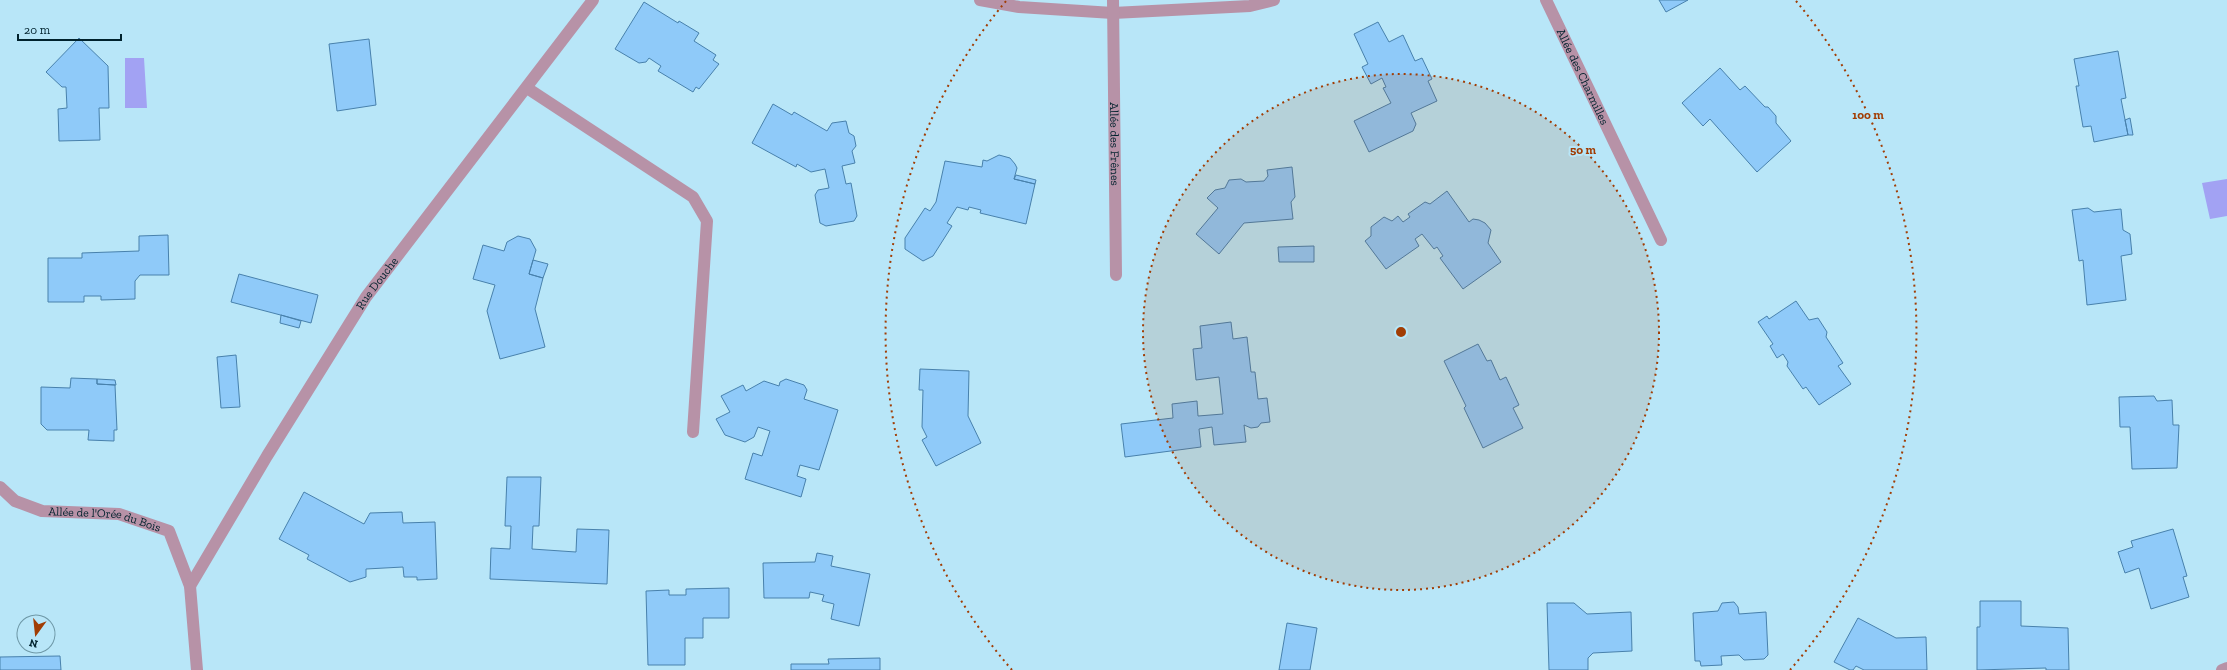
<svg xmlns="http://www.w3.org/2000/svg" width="2227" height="670" viewBox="0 0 2227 670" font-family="'Zilla Slab',serif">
<rect width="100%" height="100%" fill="#b8e6f8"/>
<path fill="#a2a2f3" d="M125 58H144L147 108H125Z
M2227 179V216L2210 219 2202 183Z"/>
<path fill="#8fcaf9" stroke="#4881ac" d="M1659 0H1688L1666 12Z
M644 2 678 23 679 21 699 33 694 41 716 55 713 60 719 64 699 89 696 87 693 92 658 71 661 66 649 58 646 62 639 63 615 49Z
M1378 22 1389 42 1403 35 1415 61 1422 58 1432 79 1428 81 1437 101 1411 113 1416 124 1413 131 1369 152 1354 121 1391 103 1383 88 1386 87 1382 78 1371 84 1362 67 1368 64 1354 34Z
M79 38 108 66 109 108H99L100 140 59 141 58 109 67 108 66 87H62L46 72Z
M369 39 376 105 337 111 329 44Z
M2118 51 2126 98 2121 99 2128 135 2094 142 2091 126 2083 127 2076 86H2079L2074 59Z
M1720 68 1740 90 1745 86 1765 107H1768L1776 116V123L1791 141 1757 172 1710 119 1703 126 1682 103Z
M773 104 792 115 794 112 827 131 832 123 846 121 849 133 854 136 856 146 852 151 855 163 842 166 846 184 851 183 857 216 854 221 826 226 820 223 815 195 818 190 829 188 825 169 811 172 797 164 796 167 752 143Z
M2130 118 2133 135H2128L2125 120Z
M999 155 1010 158 1015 164 1017 168 1014 179 1035 184 1026 224 980 213 981 210 969 207 968 210 957 207 947 223 952 226 933 256 923 261 905 249V238L925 208 930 211 936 202 945 161 982 167 983 160 987 161Z
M1292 167 1295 197 1291 202 1293 219 1244 223 1219 254 1196 234 1218 208 1207 198 1215 190 1225 188 1229 180 1241 179 1246 182 1264 181 1268 176 1267 170Z
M1016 175 1036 180 1035 184 1014 179Z
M1447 191 1469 222 1473 219 1479 220 1485 223 1491 230 1488 243 1501 262 1463 289 1440 258 1443 256 1437 247 1434 249 1422 234 1415 239 1419 246 1386 269 1365 241 1371 236V227L1384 217 1392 221 1398 216 1403 222 1410 217 1408 214 1425 202 1430 204Z
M2088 208 2094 212 2121 209 2123 230 2130 234 2132 254 2121 256 2126 300 2087 305 2083 260 2079 261 2072 210Z
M168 235 169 275H140L135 281V299L101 300V296H84V302H48V258H82V253L139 251V236Z
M518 236 530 239 536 250 529 274 543 278 535 309 545 347 500 359 487 311 495 285 473 279 483 245 504 251 507 242Z
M1314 246V262H1279L1278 247Z
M533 260 548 264 543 278 529 274Z
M239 274 318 295 311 323 231 302Z
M1796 301 1809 320 1818 318 1827 332 1826 337 1843 363 1838 366 1851 384 1819 405 1806 387 1803 389 1787 366 1788 362 1783 354 1777 358 1770 346 1773 344 1758 322 1767 316 1769 319Z
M281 315 301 321 299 328 280 323Z
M1231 322 1233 339 1247 337 1251 372H1255L1258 399 1267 398 1270 422 1261 423 1258 427 1251 428 1244 425 1246 442 1214 445 1212 427 1199 429 1201 447 1125 457 1121 424 1173 418 1172 404 1197 401 1198 416 1223 414 1219 377 1196 380 1193 349 1202 348 1200 326Z
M1478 344 1487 361 1491 360 1500 380 1506 377 1519 405 1513 408 1523 428 1483 448 1464 408 1466 406 1444 361Z
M236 355 240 407 221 408 217 357Z
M920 369 969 371 968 416 981 443 936 466 922 440 927 437 922 427 923 390H919Z
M71 378 97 379V384L115 385 117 430H114V441L88 440 89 430H47L41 424V387L70 388Z
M97 379 115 380 116 385 97 384Z
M786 379 804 385 807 390 804 399 838 410 819 470 800 465 797 476 806 479 801 497 745 479 753 453 762 456 770 431 758 427 754 437 745 442 725 435 716 419 730 412 721 396 743 385 746 391 764 381 779 386 780 382Z
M2154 396 2157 401 2172 400 2173 425H2179L2177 468 2132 469 2130 427H2120L2119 397Z
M507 477H541L539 526H533L532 549 576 552 577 529 609 530 607 584 490 579 491 548 510 549 511 526H505Z
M304 492 364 524 370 513 402 512 403 523 435 522 437 579 417 580V577H404L403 567 366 569V577L350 582 307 559 309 555 279 539Z
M2173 529 2187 576 2183 577 2189 597 2151 609 2139 568 2125 573 2118 552 2133 547 2131 541Z
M817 553 833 556 831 566 870 574 859 626 831 619 834 604 822 601 824 595 810 592 809 598H764L763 563 815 562Z
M729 588V618H703V638H685V665H648L646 591 669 590V595H686V589Z
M1980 601H2021V626L2068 628 2069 670H2046V668L1977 670V627H1980Z
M1734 602 1738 607 1739 614 1766 612 1768 655 1764 659 1744 660 1739 655 1721 656 1722 665 1701 666 1700 661H1695L1693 613 1718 611 1722 603Z
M1547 603H1574L1587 614 1631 612 1632 651 1593 653 1588 658V670H1549Z
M1858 618 1896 638 1926 637 1927 670H1864L1856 666 1853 670H1850L1834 662Z
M1287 623 1317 628 1310 670H1279Z
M60 656 61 670H0V657Z
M880 658V670H791V664H829L828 659Z"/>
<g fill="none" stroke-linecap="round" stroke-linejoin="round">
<path stroke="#b792a7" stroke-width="12" d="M527 88 693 197 707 221 693 432"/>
<g stroke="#b792a7" stroke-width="12">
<path d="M980 0 1019 7 1113 13 1250 6 1274 0"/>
<path id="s1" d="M1113 0 1116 275"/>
<path id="s2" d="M1546 0 1661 240"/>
<path id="s3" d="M0 487 15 501 42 511 119 514 169 531 190 586 197 670"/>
<path id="s4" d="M190 586 267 456 366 297 593 0"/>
<path d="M2222 670 2227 668"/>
</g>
</g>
<circle cx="1401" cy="332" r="258" fill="#a13d04" fill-opacity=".12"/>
<g fill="none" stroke="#a13d04" stroke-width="2" stroke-dasharray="2 4">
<circle cx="1401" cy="332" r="258"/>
<path d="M1012 670A515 515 0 0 1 1006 1M1796 1A515 515 0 0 1 1790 670"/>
</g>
<g text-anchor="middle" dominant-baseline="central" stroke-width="4" stroke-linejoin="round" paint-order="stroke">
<g font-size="12" fill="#00222d" stroke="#b8e6f8">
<text stroke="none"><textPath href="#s2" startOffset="85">Allée des Charmilles</textPath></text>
<text stroke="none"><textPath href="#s1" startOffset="144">Allée des Frênes</textPath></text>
<text stroke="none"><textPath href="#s4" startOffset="356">Rue Douche</textPath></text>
<text stroke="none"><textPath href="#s3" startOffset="113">Allée de l'Orée du Bois</textPath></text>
</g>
</g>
<circle cx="1401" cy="332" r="6" fill="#a13d04" stroke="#b8e6f8" stroke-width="2"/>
<g font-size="12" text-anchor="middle" font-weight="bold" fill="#a13d04" stroke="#b8e6f8" stroke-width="4" stroke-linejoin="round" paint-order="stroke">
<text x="1868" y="119">100 m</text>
<text x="1583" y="154">50 m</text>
</g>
<g transform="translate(36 634) rotate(195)"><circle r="19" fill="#b8e6f8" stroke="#6e98a7"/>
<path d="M0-3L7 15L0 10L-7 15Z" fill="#a13d04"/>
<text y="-6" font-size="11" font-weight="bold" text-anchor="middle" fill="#00222d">N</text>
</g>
<path d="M18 34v6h103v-6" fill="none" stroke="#00222d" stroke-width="2"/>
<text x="24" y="34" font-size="12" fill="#00222d" stroke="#b8e6f8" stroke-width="3" paint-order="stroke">20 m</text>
</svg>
